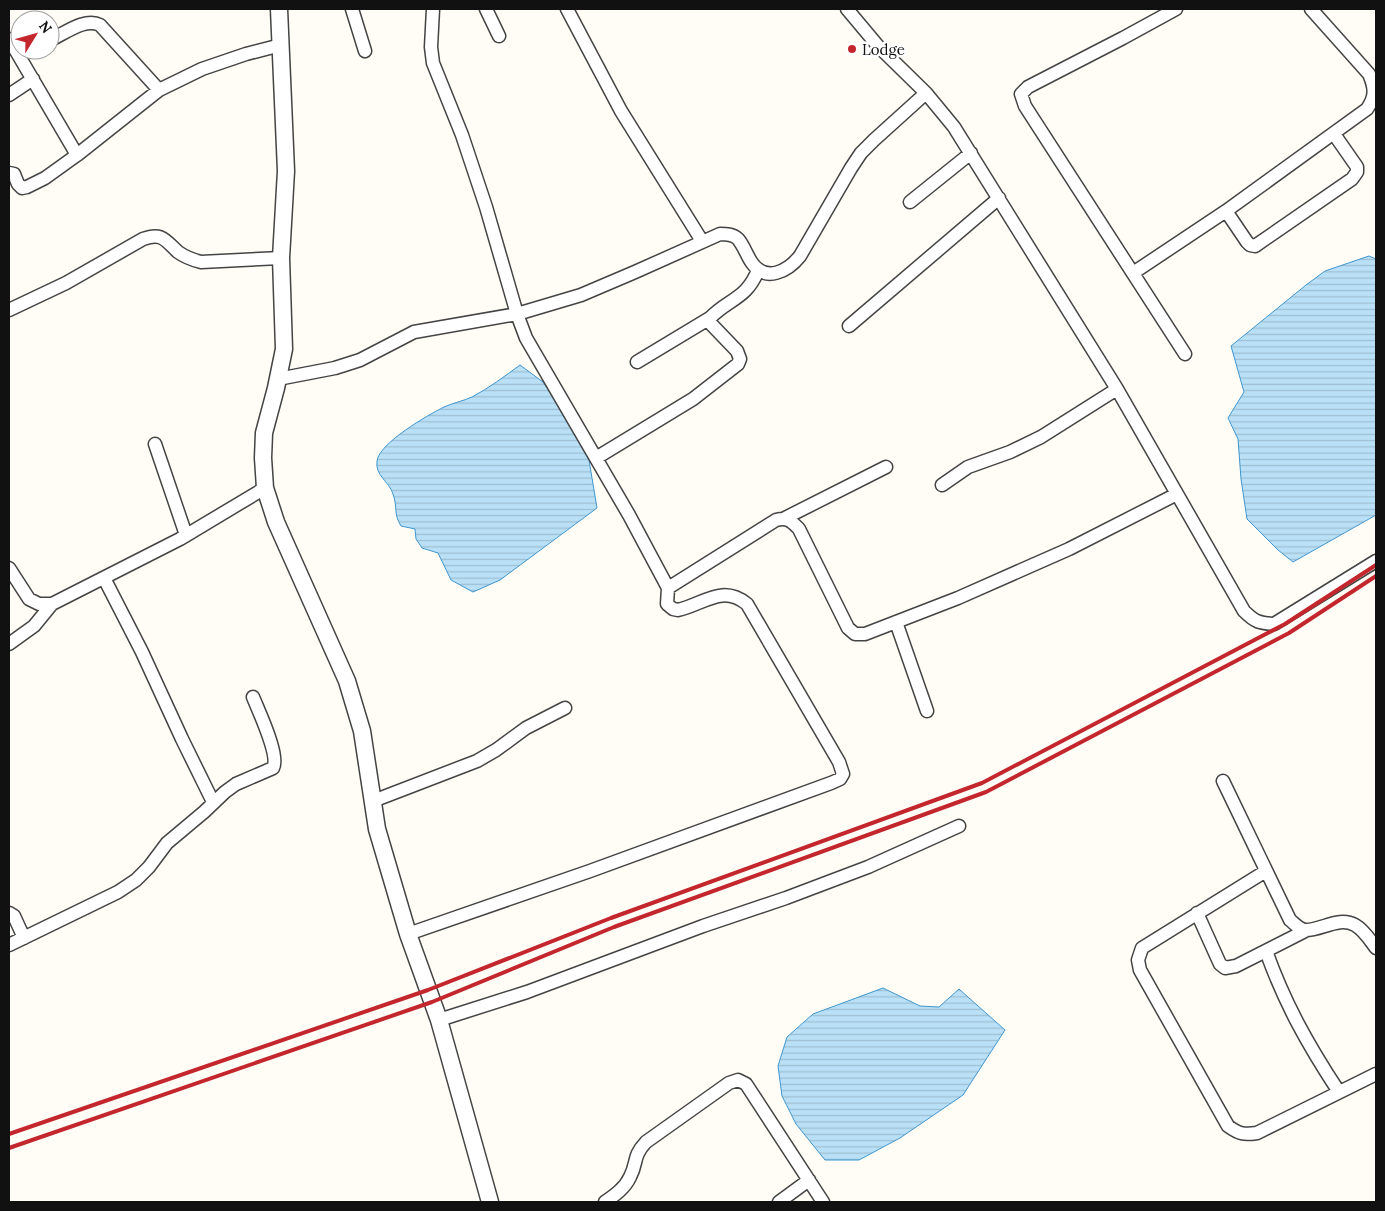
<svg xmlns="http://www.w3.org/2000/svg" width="1385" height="1211" viewBox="0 0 1385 1211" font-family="Lora,serif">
<defs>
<pattern id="water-rules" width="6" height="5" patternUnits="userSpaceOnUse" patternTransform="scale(1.25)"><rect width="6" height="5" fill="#b9e0f7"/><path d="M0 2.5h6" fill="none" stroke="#9ebfd3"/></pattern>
</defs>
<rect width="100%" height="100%" fill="#fffdf5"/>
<path fill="url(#water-rules)" stroke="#3f96cf" d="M1369 256 1376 259V515L1293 562 1278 550 1247 519 1241 479 1238 439 1228 418 1244 392 1231 346 1306 285 1325 271Z
M520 365 543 382 572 424 589 460 597 508 500 580 473 592 451 580 438 553 422 548 416 539 415 529 401 526C393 513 398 508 393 494 389 481 375 476 377 461 379 443 428 415 444 407 453 403 463 401 472 397 489 388 505 376 520 365Z
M883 988 920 1006 939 1007 959 989 1005 1030 963 1095 900 1138 859 1160H825L796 1124 782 1096 778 1066 787 1037 813 1014Z"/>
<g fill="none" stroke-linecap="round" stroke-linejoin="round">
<defs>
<path id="minor" d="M352 9 365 51
M486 9 499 36
M567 9 621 111 702 241
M847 9 878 46 926 93 954 127 1117 389 1244 611C1255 622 1259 623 1274 624L1376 561
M1176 9 1123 38 1028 87 1021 94 1025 106 1185 354
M9 39 77 155
M50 40C64 34 85 17 100 25L159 90
M9 95 33 79
M9 173 14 174 18 184 22 188 27 187 45 178 77 155 159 90 202 69 246 54 281 45
M910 202 971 153
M1226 211 1247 242 1250 245 1255 246 1352 179 1357 172V167L1334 134
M1133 273 1226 211 1367 109C1376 96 1375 88 1369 74L1311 9
M9 310 66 283 143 239C162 232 165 240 178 252 185 257 193 260 201 262L281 258
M849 326 999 198
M637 362 710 318
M278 379 335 368 360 360 414 332 517 314 581 295 635 272 720 234C726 234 733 234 738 239 744 246 747 256 752 263 766 283 788 271 800 256L851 168 861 153 874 140 926 93
M155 444 186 535
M596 458 693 399 738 364 740 359 737 351 713 326 709 322 710 318C728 299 747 299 758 270
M942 485 968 467 1010 452 1041 437 1117 389
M785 518 886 467
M9 568 29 599 39 604H52L180 539 265 488
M104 578 142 652 182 739 213 802
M668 588 776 520C788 517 791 521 799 529L848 628 855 634H865L958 598 1069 549 1177 494
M896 622 927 711
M9 644 34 626 52 604
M1223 781 1290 920C1295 924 1300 930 1306 930 1322 930 1339 916 1355 925 1364 930 1370 940 1376 948
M373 801 477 761 496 750 526 728 565 708
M1266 871 1142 948 1138 960 1140 970 1228 1126C1239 1134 1244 1135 1257 1133L1376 1074
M9 913 14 916 24 938
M1197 913 1220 964 1225 968 1236 966 1305 931
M408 934 590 871 831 783 840 779 843 774 839 762 747 604C722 584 704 604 678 610L673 609 667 604 668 588 629 515 526 338 517 314 486 207 462 135 433 63 431 47 433 9
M9 945 118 892 136 880 149 867 167 843 204 812 225 792 236 784 273 768C280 756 259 712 253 697
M1266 951C1285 1004 1308 1045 1339 1092
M439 1020 527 992 703 926 786 898 868 867 959 826
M605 1202C615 1195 625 1188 630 1177 638 1162 632 1157 646 1142L729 1083 738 1080 746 1084 823 1202
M779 1202 809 1180"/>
<path id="tertiary" d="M279 9 286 171 281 258 284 349 276 388 264 433 263 458 265 488 276 522 347 681 362 731 377 829 408 934 439 1020 490 1202"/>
</defs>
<use href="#minor" stroke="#444" stroke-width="15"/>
<use href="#tertiary" stroke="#444" stroke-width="19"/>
<use href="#minor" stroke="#fff" stroke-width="12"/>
<use href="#tertiary" stroke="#fff" stroke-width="16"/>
<path stroke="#c4262e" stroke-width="4" d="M9 1134 428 990 611 918 982 783 1285 624 1376 565
M9 1148 432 1002 614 927 986 792 1289 633 1376 576"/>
</g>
<circle fill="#c4262e" stroke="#fff" stroke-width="2" cx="852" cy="49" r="5"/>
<g text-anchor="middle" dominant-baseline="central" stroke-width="5" stroke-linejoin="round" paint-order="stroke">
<g font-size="15" fill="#111" stroke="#fff" text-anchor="start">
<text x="862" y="49">Lodge</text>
</g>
</g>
<rect width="1385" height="1211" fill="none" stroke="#111111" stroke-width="20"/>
<g transform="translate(35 35) rotate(53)"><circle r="24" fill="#ffffff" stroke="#a0a0a0"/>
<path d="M0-4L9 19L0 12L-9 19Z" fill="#c4262e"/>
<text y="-8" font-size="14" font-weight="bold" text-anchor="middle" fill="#111111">N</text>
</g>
</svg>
